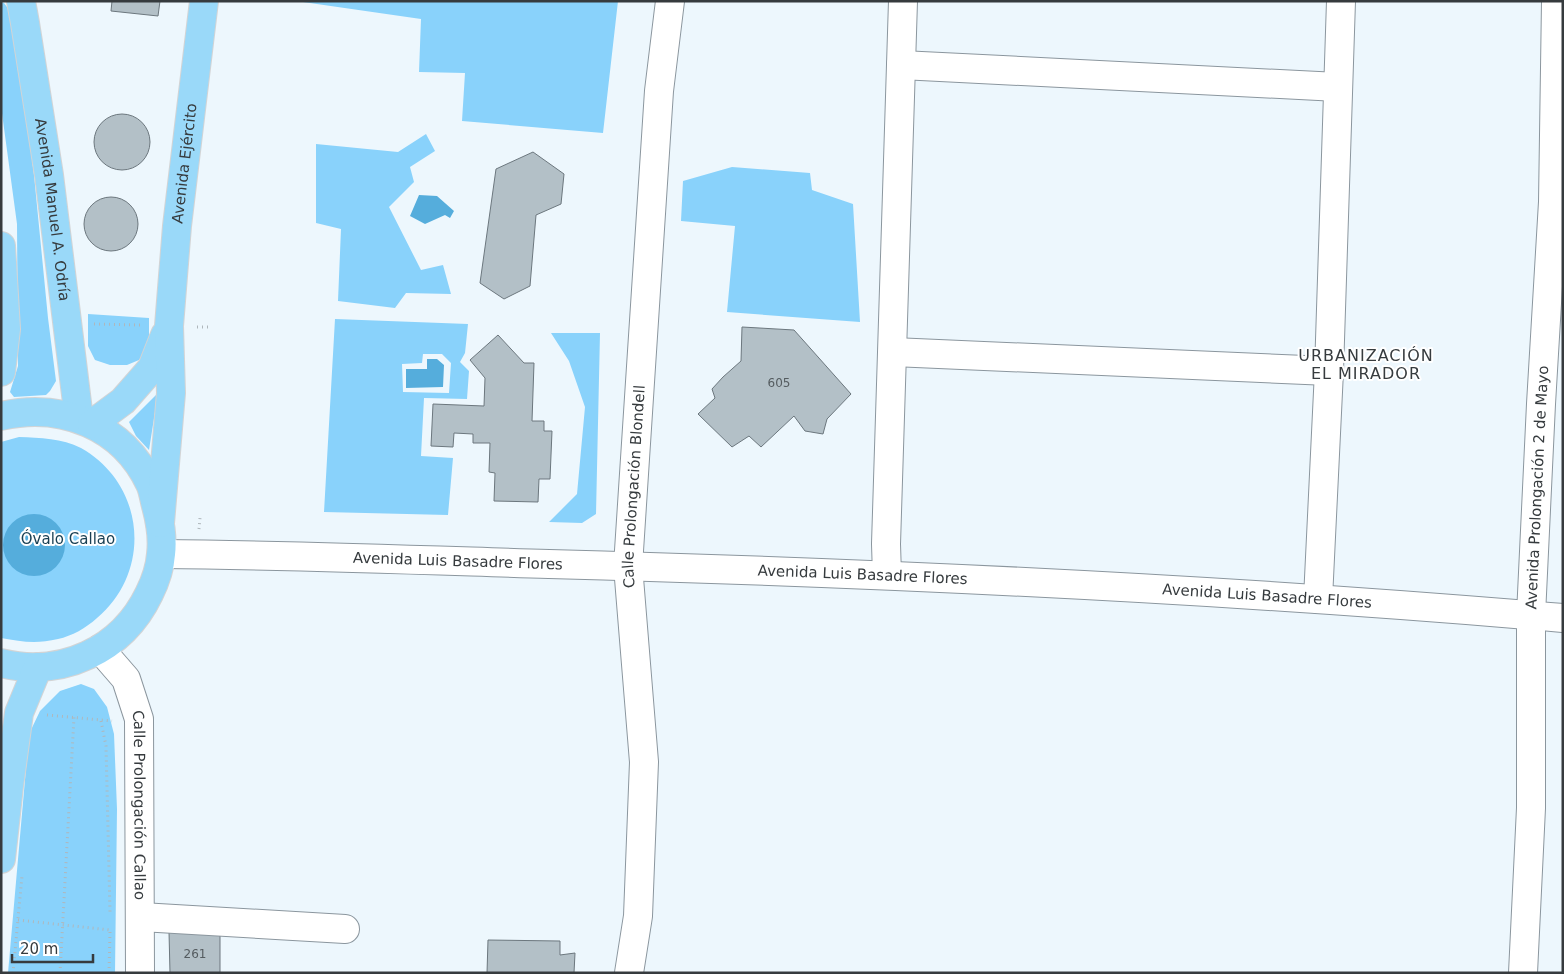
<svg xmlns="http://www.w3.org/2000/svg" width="1564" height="974" viewBox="0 0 1564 974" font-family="'DejaVu Sans',sans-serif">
<rect width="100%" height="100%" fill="#edf7fd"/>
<path fill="#89d2fb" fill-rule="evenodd" d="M296 1H618L603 133 462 121 465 73 419 72 421 19Z
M1 2 4 3 13 15 34 175 48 318 56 381 50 391 46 395 14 397 10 392 18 366 17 224 1 106Z
M426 134 435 151 410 167 414 182 389 207 421 270 443 265 451 294 406 293 395 308 338 301 341 229 316 223V144L398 152Z
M732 167 810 173 812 190 853 204 860 322 727 312 735 226 681 221 683 181Z
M88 314 149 318V346L139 360 127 365H110L95 360 88 346Z
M335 319 468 324 465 353 460 362 469 371 467 399 424 398 421 456 453 458 448 515 324 512ZM423 354H442L451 363 449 393 403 392 402 364 422 363Z
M551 333H600L596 514 582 523 549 522 577 494 585 407 569 361Z
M158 393 149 450 136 436 129 422Z
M19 437C40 438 62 438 81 448 145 484 153 571 97 618 86 628 72 636 58 639 37 644 22 642 1 638V442Z
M81 684 94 689 107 707 114 734 117 809 115 973H8L29 734 40 711 60 691Z"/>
<path fill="#55addc" d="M419 195 437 196 454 211 450 218 445 215 425 224 410 216Z
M427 359H437L444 365 443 387 406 388V369H427Z
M3 545a31 31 0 1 1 62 0a31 31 0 1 1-62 0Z"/>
<path fill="#b3c0c7" stroke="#6c777e" d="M112 1H160L158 16 111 11Z
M94 142a28 28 0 1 1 56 0a28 28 0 1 1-56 0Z
M533 152 564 174 561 204 536 215 530 286 504 299 480 283 496 169Z
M84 224a27 27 0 1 1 54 0a27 27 0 1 1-54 0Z
M742 327 794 330 851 394 827 419 823 434 805 431 794 416 761 447 749 436 732 447 698 414 715 398 712 389 723 377 741 361Z
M498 335 524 363H534L532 421H544V431H552L550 479H539L538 502 494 501 495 473 489 472 490 443H473V434L454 433 453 447 431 446 433 404 484 406 485 378 470 360Z
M169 932 220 935V973H170Z
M488 940 560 941V955L575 953 574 973H487Z"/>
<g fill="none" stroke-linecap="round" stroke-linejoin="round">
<defs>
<g id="minor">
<path d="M901 65 1338 87"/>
<path d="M893 352 1329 371"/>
<path id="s1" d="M162 554C291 555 420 560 549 564 887 573 1226 589 1563 618"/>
<path d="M887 575 886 544 903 1"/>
<path d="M1318 599 1329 371 1341 1"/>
<path id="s2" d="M100 649 126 679 139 719 140 973"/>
<path d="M141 917 345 929"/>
<path id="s3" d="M629 973 638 916 644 762 628 566 659 91 670 1"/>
<path id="s4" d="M1523 973 1531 808V615L1541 404 1553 202 1556 1"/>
</g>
<g id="major">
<path id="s5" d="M21 1 25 23 49 175 79 419"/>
<path d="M1 246 6 329 1 372"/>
<path d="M1 416C62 402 123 426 150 484 153 490 154 499 156 506 160 521 163 538 161 554 160 568 155 582 149 594 122 650 62 678 1 663"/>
<path d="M92 424 123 401 152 368 165 335"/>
<path id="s6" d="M160 523 171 393 169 326 177 226 204 1"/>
<path d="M1 859 9 786 19 713 38 667"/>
</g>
</defs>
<use href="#minor" stroke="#8b969e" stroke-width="30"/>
<use href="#major" stroke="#d3d4d5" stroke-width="30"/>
<path stroke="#afb7bc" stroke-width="3" stroke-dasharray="1 4" stroke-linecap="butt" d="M94 324 140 325
M197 327H208
M199 529 200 518
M47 715 112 721
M101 721 106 746 110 912
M18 920 110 930
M13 973 22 876
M60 973 74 717
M109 973 110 931"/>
<use href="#minor" stroke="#fff" stroke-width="28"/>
<use href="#major" stroke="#9ad9f9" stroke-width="28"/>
</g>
<g text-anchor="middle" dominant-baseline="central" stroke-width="4" stroke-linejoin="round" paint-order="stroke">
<g font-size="12" fill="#555c60">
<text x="779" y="383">605</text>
<text x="195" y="954">261</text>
</g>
<g font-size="15" fill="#363b3e" stroke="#fff">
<text stroke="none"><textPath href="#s6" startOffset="361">Avenida Ejército</textPath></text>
<text stroke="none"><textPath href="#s5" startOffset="211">Avenida Manuel A. Odría</textPath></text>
<text stroke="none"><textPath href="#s3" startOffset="488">Calle Prolongación Blondell</textPath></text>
<text stroke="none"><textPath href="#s4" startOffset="486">Avenida Prolongación 2 de Mayo</textPath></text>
<text stroke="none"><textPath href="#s1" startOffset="296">Avenida Luis Basadre Flores</textPath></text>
<text stroke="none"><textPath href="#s1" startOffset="701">Avenida Luis Basadre Flores</textPath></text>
<text stroke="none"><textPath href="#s1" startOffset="1106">Avenida Luis Basadre Flores</textPath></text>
<text stroke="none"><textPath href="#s2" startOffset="168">Calle Prolongación Callao</textPath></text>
</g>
<g font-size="15" fill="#183f53" stroke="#fff">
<text x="68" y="539">Óvalo Callao</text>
</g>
<g font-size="16" letter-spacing="1" fill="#363b3e" stroke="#fff">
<text x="1366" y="355">URBANIZACIÓN<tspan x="1366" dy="18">EL MIRADOR</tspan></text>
</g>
</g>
<rect width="1564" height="974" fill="none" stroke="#363b3e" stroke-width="5"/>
<path d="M12 954v8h81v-8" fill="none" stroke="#363b3e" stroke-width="2.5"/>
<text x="20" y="954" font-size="15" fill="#363b3e" stroke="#ffffff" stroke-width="4" paint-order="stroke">20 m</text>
</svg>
